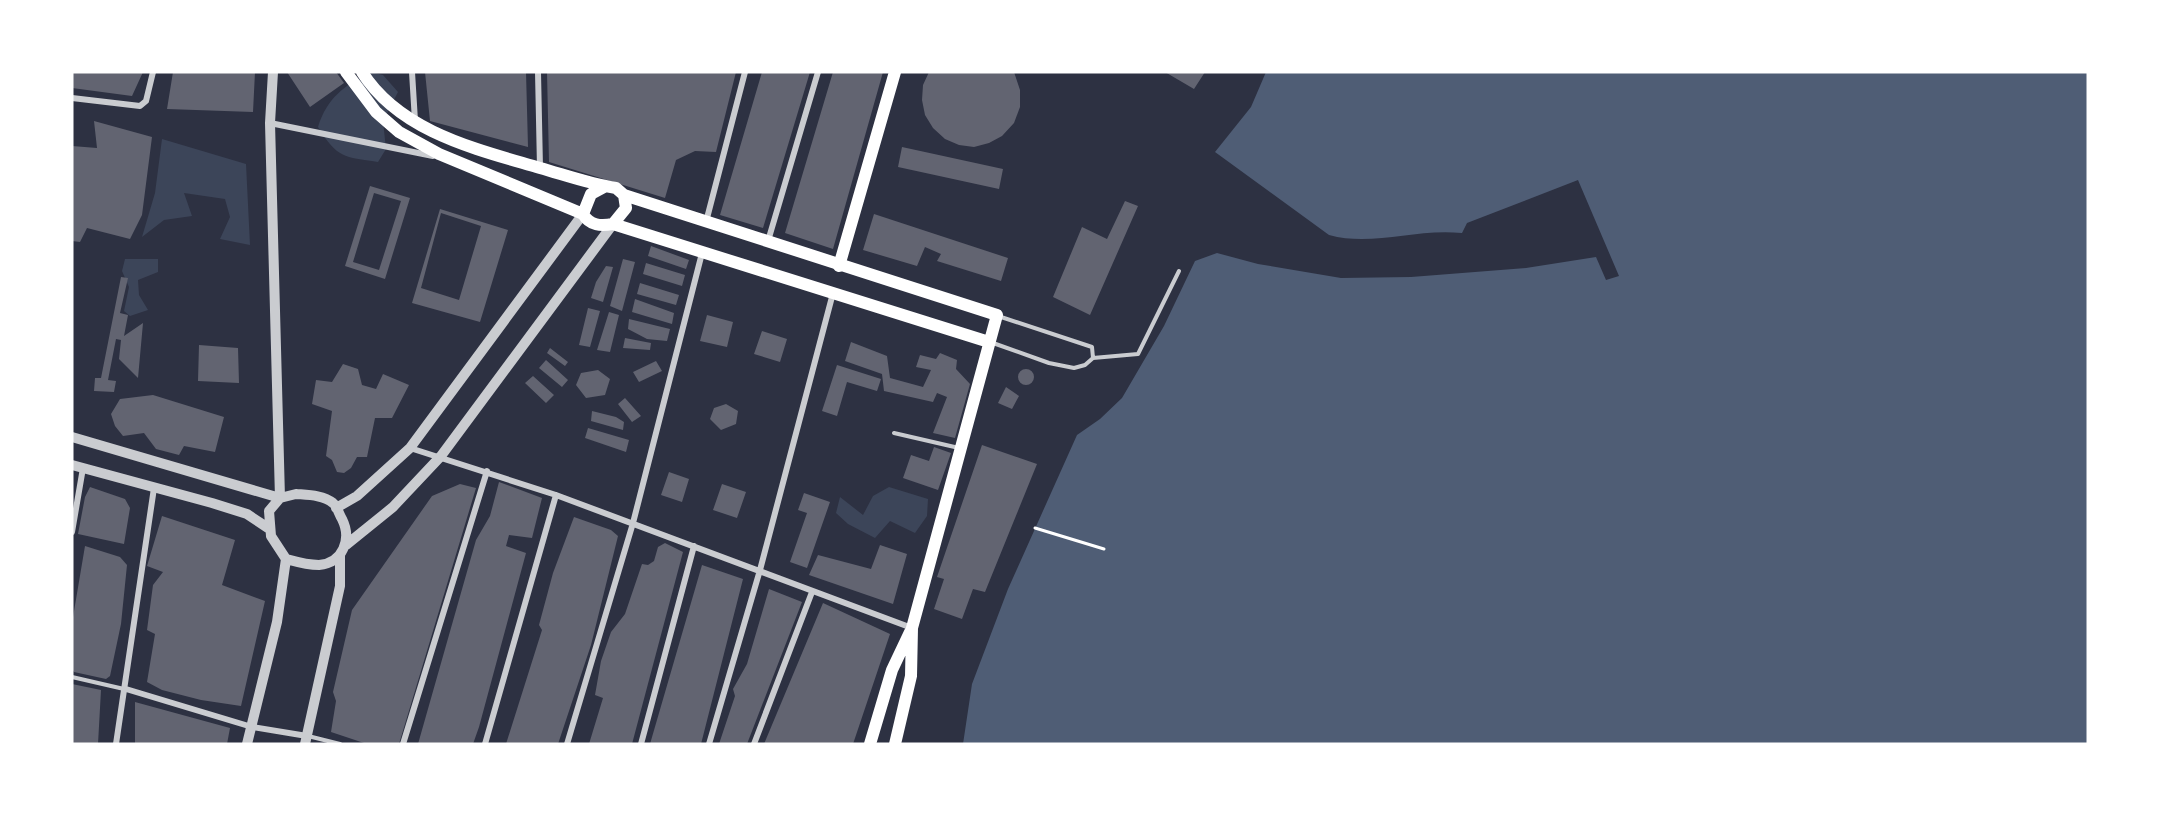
<svg xmlns="http://www.w3.org/2000/svg" width="2160" height="816" viewBox="0 0 2160 816" font-family="'PT Sans Narrow',sans-serif">
<rect width="100%" height="100%" fill="#2d3142"/>
<path fill="#3c4559" d="M370 72 383 75 398 92 383 121 386 149 378 162C344 157 337 158 318 127 327 98 344 86 370 72Z
M162 139 246 164 250 245 220 239 230 217 225 199 184 193 192 216 164 220 142 237 155 193Z
M125 259H158V272L138 280 139 295 148 310 130 316 124 311 129 287 122 271Z
M889 487 928 499 927 516 915 533 890 521 875 538 848 524 836 513 840 497 863 515 873 496Z"/>
<path fill="#4f5d75" d="M1266 72H2088V744H963L972 684 1008 589 1077 435 1100 419 1122 398 1164 326 1195 261 1217 253 1258 264 1341 278 1411 277 1526 268 1596 257 1606 280 1619 276 1578 180 1467 223 1462 233C1415 228 1373 247 1329 235L1215 152 1251 107Z"/>
<path fill="#626471" fill-rule="evenodd" d="M72 72H143L132 96 72 88Z
M173 72H255L253 112 167 109Z
M287 72H336L344 83 310 107Z
M425 72H526L528 147 430 121Z
M547 72H736L716 152 695 151 676 160 665 198 549 162Z
M762 72H810L763 228 720 215Z
M833 72H883L833 249 785 233Z
M929 72H1014L1020 90V107L1014 123 1002 136 989 143 974 147 959 145 945 139 933 128 925 115 922 100 923 85Z
M1165 72H1205L1194 89Z
M94 121 152 137 142 215 130 239 87 228 80 242 72 241V146L97 148Z
M902 147 1003 169 999 189 898 167Z
M370 186 410 198 385 279 345 266ZM374 193 401 201 379 270 353 262Z
M1125 201 1138 206 1090 315 1053 297 1082 227 1107 239Z
M440 209 508 230 480 322 412 303ZM441 213 481 226 459 300 421 288Z
M874 214 1008 258 1001 281 937 261 941 254 925 247 917 266 863 250Z
M651 246 689 260 686 269 648 256Z
M623 259 635 262 622 311 610 306Z
M646 263 685 275 682 286 643 274Z
M606 266 613 267 603 302 591 298 596 282Z
M121 277 128 278 120 313 128 315 124 336 143 323 138 378 119 359 121 340 116 339 108 380 116 381 114 392 94 391 95 378H101Z
M640 283 679 295 676 305 637 294Z
M635 299 674 313 672 324 632 312Z
M588 308 600 311 590 347 579 345Z
M609 312 619 315 610 352 597 350Z
M707 315 733 322 727 347 700 341Z
M629 319 670 329 667 341 647 339 628 329Z
M762 331 787 339 780 362 754 354Z
M625 338 651 343 650 350 623 348Z
M851 342 887 356 890 378 923 387 931 370 916 367 920 355 936 359 940 353 957 360 956 369 970 384 955 438 933 433 947 397 937 393 933 402 884 391 882 374 845 361Z
M199 345 238 348 239 383 198 381Z
M550 348 568 362 565 366 547 353Z
M546 360 568 380 562 387 539 368Z
M656 361 662 371 639 382 633 372Z
M343 364 358 369 362 385 376 389 383 374 409 385 392 418H375L367 457H357L351 468 344 473 337 472 332 460 326 456 332 411 312 404 316 380 332 382Z
M837 365 881 379 877 391 847 382 837 416 822 411Z
M1018 377a8 8 0 1 1 16 0a8 8 0 1 1-16 0Z
M598 370 610 379 605 395 586 398 576 385 581 373Z
M533 376 554 395 546 403 525 383Z
M1006 387 1019 396 1012 409 998 403Z
M153 395 224 417 215 452 184 446 179 455 156 449 144 433 123 436 115 426 111 414 120 399Z
M625 398 641 416 632 422 618 404Z
M726 404 738 411 736 424 721 430 710 419 714 408Z
M592 411 616 417 624 422 623 430 591 421Z
M588 428 629 440 626 452 585 438Z
M982 445 1037 464 985 592 973 589 962 619 934 609 944 579 937 577Z
M934 447 951 453 938 490 903 478 911 455 929 461Z
M669 472 689 479 682 502 661 495Z
M499 482 542 498 532 538 509 535 506 546 526 553 479 727 473 744H418L476 540 490 516Z
M460 484 476 488 399 744H367L331 732 336 701 333 692 352 610 432 496Z
M722 484 746 492 737 518 713 510Z
M90 487 125 499 130 508 124 544 78 534 85 497Z
M804 493 830 502 807 568 790 562 807 513 798 510Z
M162 516 235 540 222 585 265 601 241 706 201 700 162 690 147 682 155 634 147 630 153 585 163 572 147 566Z
M574 517 611 530 618 536 591 645 558 744H506L542 630 539 625 553 573Z
M665 543 683 552 632 744H589L603 698 595 695 601 661 611 632 625 614 642 564 648 565 654 561 658 547Z
M880 545 907 554 893 604 809 575 818 555 871 569Z
M85 546 120 557 127 565 121 624 110 676 106 679 74 672 72 669V623Z
M702 565 743 579 701 744H650Z
M769 589 802 602 747 744H719L735 696 733 689 747 664Z
M823 603 890 634 853 744H764Z
M72 684 101 690 98 744H72Z
M135 702 230 728 227 744H135Z"/>
<g fill="none" stroke-linecap="round" stroke-linejoin="round">
<path stroke="#fff" stroke-width="3" d="M1035 528 1104 549"/>
<path stroke="#caccd0" stroke-width="4" d="M998 316 1092 347 1093 358
M993 343 1049 363 1074 368 1085 365 1093 358 1138 354 1179 271
M894 433 959 448
M72 677 124 689
M308 736 340 744"/>
<path stroke="#caccd0" stroke-width="6" d="M412 72 415 121
M538 72 540 168
M72 98 140 106 146 101 153 72
M270 123 433 156
M706 222 745 72
M768 241 818 72
M410 448 556 495 912 628
M72 532 83 468
M126 689 252 727 307 736
M116 744 154 488
M403 744 487 471
M485 744 556 495
M567 744 633 523 702 253
M641 744 694 546
M709 744 760 570 833 293
M754 744 812 592"/>
<path stroke="#caccd0" stroke-width="10" d="M273 72 270 123 280 498
M72 437 280 498
M72 465 212 503 247 514 268 528
M296 494C308 495 323 495 333 503 337 506 339 514 342 519 352 539 343 563 319 565 307 565 297 562 286 559L271 536 269 511 280 498Z
M336 508 357 496 410 448 583 214
M346 545 393 507 441 456 613 224
M247 744 277 622 286 559
M305 744 340 586V555"/>
<path stroke="#fff" stroke-width="12" d="M346 72 376 112 399 132 439 154 583 214C590 226 601 226 613 224L989 342
M362 72C400 132 476 149 540 168 565 175 590 184 616 188L624 195 997 315 912 628 911 676 895 744
M583 214 591 194 604 187
M613 224 626 208 624 195
M870 744 892 670 910 632"/>
<path stroke="#fff" stroke-width="12" d="M839 266 895 72"/>
</g>
<rect width="2160" height="816" fill="none" stroke="#ffffff" stroke-width="147"/>
</svg>
